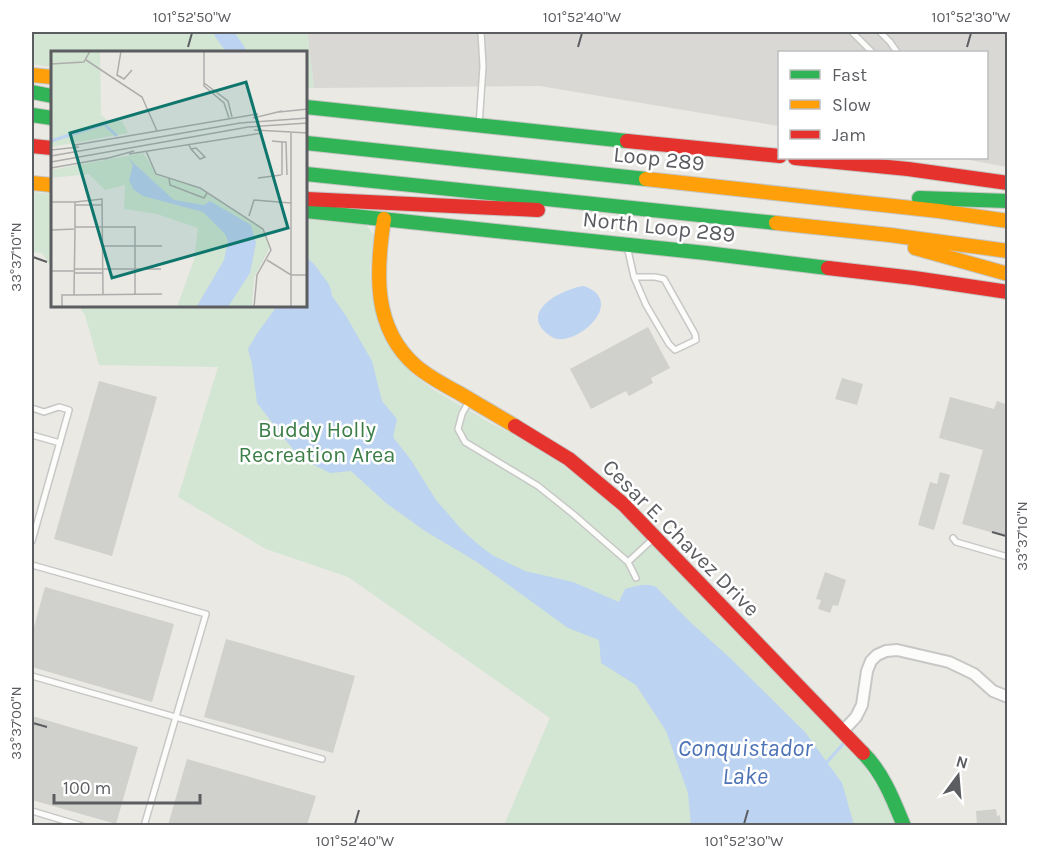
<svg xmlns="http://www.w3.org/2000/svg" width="1039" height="857" viewBox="0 0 1039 857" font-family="Karla,sans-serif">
<rect width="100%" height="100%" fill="#eae9e4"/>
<path fill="#d9d8d4" d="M307 32H1007V167L959 158H986V52H780L779 126 540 86 314 88Z"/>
<path fill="#d3e5d3" d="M32 32H307L314 88H306V52H52V67L32 64Z
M32 192 52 194V268L42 253 32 252Z
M306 219 366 225 374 235 370 268 372 297 384 337 412 374 434 390 485 420 522 439 557 461 597 491 654 545 864 766 887 802 895 825H504L550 718 348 577 266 549 178 497 218 367 99 365 85 315 79 306H306Z"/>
<path fill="#bcd3f1" d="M306 257 314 264 328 283 331 290 332 296 346 316 372 361 382 401 397 419 393 437 411 460 436 500 463 531 479 545 492 555 525 571 573 582 619 602 625 589C636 586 646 582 656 587L689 621 730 658 805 732 842 783 854 825H691L688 793 666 731 636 685 601 663 599 640 568 628 477 562 425 531 386 503 351 471 330 473 299 457 257 403 252 364 248 349 256 335 277 306H306Z
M584 286C629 302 573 350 552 337 515 314 560 289 584 286Z"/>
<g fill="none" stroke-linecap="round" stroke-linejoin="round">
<path stroke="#bcd3f1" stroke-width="3" d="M827 762 843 744"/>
<path stroke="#bcd3f1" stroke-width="18" d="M223 32 237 52"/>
</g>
<path fill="#d0d0cd" d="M648 327 670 368 651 378 653 383 629 396 626 391 591 409 570 369Z
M842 378 863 384 857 405 835 399Z
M99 381 157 397 112 556 54 539Z
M950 397 994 409 997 401 1008 405V537L962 524 983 450 939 438Z
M940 472 950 475 934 530 918 525 930 482 937 484Z
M825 572 846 580 838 606 833 605 830 613 818 609 821 600 816 599Z
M45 587 174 624 152 702 32 667V634Z
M226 639 355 676 333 753 204 717Z
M32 716 138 747 116 824 32 800Z
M187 759 316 796 307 825H168Z
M996 809 997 816 1000 815 1001 825H977L976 811Z"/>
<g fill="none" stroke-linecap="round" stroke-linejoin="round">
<defs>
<path id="lane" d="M852 32 872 52
M880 32 890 42 897 52
M479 126 483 66 481 32
M627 246 634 277 646 305 669 344 675 350 696 340 695 334 664 279 655 277H634
M469 401 462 414 458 429 465 442 538 486 573 514 628 562 655 537
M32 408 44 412 59 407 69 410 32 541
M32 435 60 443
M953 538 956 542 1008 557
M628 562 636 578
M32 565 206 614 144 826
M32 676 322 759
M32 811 82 826"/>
<path id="street" d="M843 731 856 717 862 705 867 671 871 661 877 655 886 651 897 650 949 662 974 674 993 691 1008 697"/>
<path id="fast" d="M32 92 52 96
M306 107 627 141
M32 115 52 118
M306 143 646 179
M306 174 776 223
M919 198 1008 201
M306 211 706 253 828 268
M863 753C883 773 893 799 904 826"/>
<path id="slow" d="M32 75 52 77
M646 179 939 211 1008 221
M32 183 52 185
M384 219C376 271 372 328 416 366 429 377 444 385 459 393 478 404 496 415 515 426
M776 223 890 235 1008 251
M915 248 1008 274"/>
<path id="jam" d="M627 141 780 156
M32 146 52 148
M795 158 908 169 1008 183
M306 199 538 210
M828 268 914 278 1008 292
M515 426 569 459 623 504 863 753"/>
</defs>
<use href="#lane" stroke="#c7c7c6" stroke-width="8"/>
<use href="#street" stroke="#c7c7c6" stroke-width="14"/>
<use href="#fast" stroke="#c5c6c4" stroke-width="16"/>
<use href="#slow" stroke="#c5c6c4" stroke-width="16"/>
<use href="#jam" stroke="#c5c6c4" stroke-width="16"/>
<use href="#lane" stroke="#fcfcfb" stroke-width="5"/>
<use href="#street" stroke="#fcfcfb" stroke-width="10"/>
<use href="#fast" stroke="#30b455" stroke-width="14"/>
<use href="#slow" stroke="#ff9f0a" stroke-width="14"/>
<use href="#jam" stroke="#e5322d" stroke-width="14"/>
</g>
<path fill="none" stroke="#5b5d61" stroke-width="2" d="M188 47 192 33M578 47 582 33M967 47 971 33M33 257 47 262M992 532 1006 536M33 723 47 727M355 824 359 810M744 824 748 810"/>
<g text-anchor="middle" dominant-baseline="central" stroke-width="5" stroke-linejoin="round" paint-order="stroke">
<g font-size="22" fill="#5b5d61" stroke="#fff">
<text transform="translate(659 159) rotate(6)">Loop 289</text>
<text transform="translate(659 227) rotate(6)">North Loop 289</text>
<text transform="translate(681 538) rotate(45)">Cesar E. Chavez Drive</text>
</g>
<g font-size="22" fill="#3d7e48" stroke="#fff">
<text x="317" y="430">Buddy Holly<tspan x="317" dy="25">Recreation Area</tspan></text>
</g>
<g font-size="24" font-style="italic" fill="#4e73b6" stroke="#fff">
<text x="745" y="748">Conquistador<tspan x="745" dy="28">Lake</tspan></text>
</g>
</g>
<g transform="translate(51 51)">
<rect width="256" height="256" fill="#eae9e4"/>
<path d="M0 0H49L50 64 57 70H71L77 82 0 96ZM92 102 107 125 144 136 209 175 219 196 203 227 201 256H126L143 209 147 177 106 163 73 158 74 134 54 139 38 123 0 127V119Z" fill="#d3e5d3"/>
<path d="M77 107 123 149 153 154 159 150 200 174 205 192 199 222 177 256 146 255 173 209 177 190 174 183 152 161 92 145 82 138 78 129 82 114Z" fill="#bcd3f1"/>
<path fill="none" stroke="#bcd3f1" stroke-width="3" d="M0 90 53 73 66 85"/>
<path fill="none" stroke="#adadac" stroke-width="1.5" d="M70 0 66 24 73 28 81 19M153 0V35L173 52 178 67M35 9 91 46 106 80M0 13 33 11 39 0M153 32 177 50 181 66M228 61 257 58M202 67 231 60M203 79 240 81M239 81 257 82M240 81V256M221 90 231 91V124M231 91H235L236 124M24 94 207 63M138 94 140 98 149 108 154 106 145 97 140 98M0 99 28 96M95 100 105 123 149 137 212 178 220 199 206 224 203 256M78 103 211 82M0 105 189 72 257 67M54 108 83 100M0 111 197 76 257 72M0 117 57 107M118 127 119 134 153 147 156 142M207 127 230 124M0 151H24V178L0 179M24 151 51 148 52 244M24 154H51M198 165 203 149 240 152M24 176H84V243M24 178 23 244 111 243M51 195H111M216 209 240 224H257M23 218H110M0 220H23M23 222H51M11 256V244H23"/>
<path fill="#0f766e" fill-opacity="0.15" stroke="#0f766e" stroke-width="3" d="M195 31 237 177 61 227 19 82Z"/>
<rect width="256" height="256" fill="none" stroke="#5b5d61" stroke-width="3"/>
</g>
<rect width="1039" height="857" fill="none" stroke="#ffffff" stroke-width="66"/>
<rect x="778" y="51" width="210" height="108" fill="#ffffff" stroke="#bdbec0" stroke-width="1.5"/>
<rect x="790" y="70" width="30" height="9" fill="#30b455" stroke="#bdbec0" stroke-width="1.5"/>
<text x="832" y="81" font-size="18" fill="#5b5d61">Fast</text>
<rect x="790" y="100" width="30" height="9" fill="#ff9f0a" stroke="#bdbec0" stroke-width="1.5"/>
<text x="832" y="111" font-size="18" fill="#5b5d61">Slow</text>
<rect x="790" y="130" width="30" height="9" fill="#e5322d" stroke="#bdbec0" stroke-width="1.5"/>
<text x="832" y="141" font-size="18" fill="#5b5d61">Jam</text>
<g transform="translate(958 776) rotate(16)" stroke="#ffffff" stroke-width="4.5" paint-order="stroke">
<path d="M0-4.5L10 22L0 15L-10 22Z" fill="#5b5d61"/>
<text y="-9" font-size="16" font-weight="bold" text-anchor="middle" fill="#5b5d61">N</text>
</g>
<path d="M54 794v9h146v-9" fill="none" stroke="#5b5d61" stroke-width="3"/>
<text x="63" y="794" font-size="18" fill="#5b5d61" stroke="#ffffff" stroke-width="4.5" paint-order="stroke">100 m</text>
<rect x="33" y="33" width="973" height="791" fill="none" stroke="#5b5d61" stroke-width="2"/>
<g font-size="15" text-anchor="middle" fill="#5b5d61">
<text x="192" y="22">101°52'50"W</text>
<text x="582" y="22">101°52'40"W</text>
<text x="971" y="22">101°52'30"W</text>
<text transform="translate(16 257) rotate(-90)" y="5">33°37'10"N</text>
<text transform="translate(1022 536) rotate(-90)" y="5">33°37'10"N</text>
<text transform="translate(16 723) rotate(-90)" y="5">33°37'00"N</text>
<text x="355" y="846">101°52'40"W</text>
<text x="744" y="846">101°52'30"W</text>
</g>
</svg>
